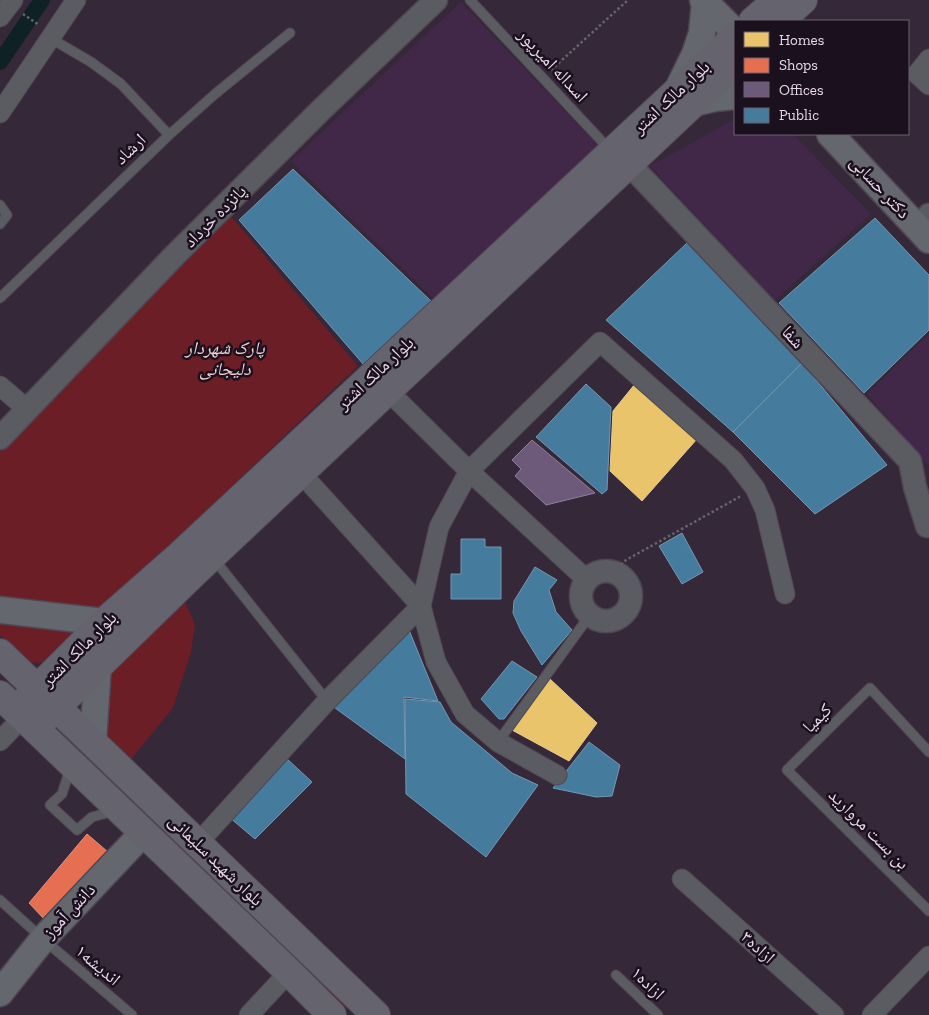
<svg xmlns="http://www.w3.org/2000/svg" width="929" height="1015" viewBox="0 0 929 1015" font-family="'Zilla Slab','Noto Naskh Arabic',serif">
<rect width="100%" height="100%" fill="#352838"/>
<path fill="#422848" d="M461 2 599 147 437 302 291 161Z
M735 119V134H793L871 214 775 300 650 166Z
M929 334V466L867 394Z"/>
<path fill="#6b1e26" d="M230 215 358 366 51 658 40 663 27 662 0 635V451Z
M183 597 195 625 191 652 173 708 128 763 108 741 106 674Z
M71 734 352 1005 347 1009 66 738Z"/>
<path fill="#e9c46a" stroke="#e8ca90" d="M635 384 697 439 642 501 610 471 613 411Z
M550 679 597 723 569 761 512 730Z"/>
<path fill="#e76f51" stroke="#e78e7f" d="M87 834 108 852 45 920 29 903Z"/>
<path fill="#6d597a" stroke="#917f9b" d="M532 440 595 493 546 505 515 476 521 469 512 460Z"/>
<path fill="#457b9d" stroke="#7597b4" d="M293 169 433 303 363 364 239 220Z
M875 218 929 275V330L864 393 779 303Z
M688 242 802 363 733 432 606 320Z
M802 363 887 465 815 514 733 432Z
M586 384 611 407 607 490 602 494 536 437Z
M682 533 703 572 682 584 659 546Z
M461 539H485V547H501V599H451V574H461Z
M535 567 557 580 549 590 556 612 572 630 542 665 521 631 513 613 514 601Z
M409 630 438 701 404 697 405 759 331 705Z
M512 661 537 677 504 719H499L481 699Z
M405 699 440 702 451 722 512 773 538 785 486 857 406 794Z
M589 742 620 765 612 796 596 797 553 788Z
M285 757 312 782 255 839 229 817Z"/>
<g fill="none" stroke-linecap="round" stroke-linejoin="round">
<path stroke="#0e2124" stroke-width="16" d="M0 62 42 0"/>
<defs>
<path id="service" d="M470 0 610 150
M50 38 91 62 121 84 169 135
M0 205 7 215 0 224
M0 298 169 135 215 94 290 33
M214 559 327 701
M498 742 590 615
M929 752 870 688 787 770 929 911
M70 769 62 794 50 805 77 830 92 817 115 811
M0 900 43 939 132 1015
M616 975 658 1015"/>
<path id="minor" d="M0 17 13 0
M929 59 917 74 929 85
M0 113 76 0
M0 386 28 410
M387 390 469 471 587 580
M0 741 23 717
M557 775 498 742 465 714 436 662 421 606 439 527 469 471 600 342 733 460 755 488 765 510 785 594
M198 843 327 701 421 606 300 472
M682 879 834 1015
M249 1015 289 972
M872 1015 929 956"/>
<path id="tertiary" d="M629 164 910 461 915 487 927 526
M918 229 929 215
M0 438 175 255 321 110 436 0
M581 596a25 25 0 1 1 50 0a25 25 0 1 1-50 0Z"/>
<path id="secondary" d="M703 0 735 32
M678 89 695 54 702 33 705 2
M694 103 715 98 735 96
M830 134 929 240
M0 610 104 622
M93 742 98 666
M0 993 43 939 143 833"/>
<path id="primary" d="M753 21 777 0
M780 21 803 0
M0 653 376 1015
M0 695 289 972 332 1015
M16 710 104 622 179 556 735 37
M35 728 194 573 735 64"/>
</defs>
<use href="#service" stroke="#504653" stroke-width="11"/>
<use href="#minor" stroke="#504653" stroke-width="21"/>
<use href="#tertiary" stroke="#504653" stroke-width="25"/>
<use href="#secondary" stroke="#504653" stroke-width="29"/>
<use href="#primary" stroke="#504653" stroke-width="30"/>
<path stroke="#67646c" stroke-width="2.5" stroke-dasharray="2.5 2.5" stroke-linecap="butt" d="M23 14 39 25
M551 70 628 0
M614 572 626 560 741 496"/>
<use href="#service" stroke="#5b5c62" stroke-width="9"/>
<use href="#minor" stroke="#5b5c62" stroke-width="19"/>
<use href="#tertiary" stroke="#5b5c62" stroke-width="22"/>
<use href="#secondary" stroke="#65676e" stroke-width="26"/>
<use href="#primary" stroke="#65646e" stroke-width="28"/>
</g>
<g text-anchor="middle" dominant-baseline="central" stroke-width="5" stroke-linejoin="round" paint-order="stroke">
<g font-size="18" fill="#e6d7e9" stroke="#1b101d">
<text transform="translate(553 65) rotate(47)">اسداله امیرپور</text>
<text transform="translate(671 97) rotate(-43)">بلوار مالک اشتر</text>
<text transform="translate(130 149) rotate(-44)">ارشاد</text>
<text transform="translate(880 187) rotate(47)">دکتر حسابی</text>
<text transform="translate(215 216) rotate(-45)">پانزده خرداد</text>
<text transform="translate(793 337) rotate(47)">شفا</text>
<text transform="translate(375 373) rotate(-43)">بلوار مالک اشتر</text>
<text transform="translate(79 649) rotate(-45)">بلوار مالک اشتر</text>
<text transform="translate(817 718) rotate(-45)">کیمیا</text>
<text transform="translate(869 829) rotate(45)">بن بست مروارید</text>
<text transform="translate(216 860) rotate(44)">بلوار شهید سلیمانی</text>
<text transform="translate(69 911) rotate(-47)">دانش آموز</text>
<text transform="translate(758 947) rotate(42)">ازاده۳</text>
<text transform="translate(98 965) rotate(40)">اندیشه۱</text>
<text transform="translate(648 983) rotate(44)">ازاده۱</text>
</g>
<g font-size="18" font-style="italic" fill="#f0d2d1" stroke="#1b101d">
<text x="225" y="348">پارک شهردار<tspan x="225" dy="21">دلیجانی</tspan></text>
</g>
</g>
<rect x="734" y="20" width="175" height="115" fill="#1b101d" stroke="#6c606f"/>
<rect x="744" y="32" width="25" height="15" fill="#e9c46a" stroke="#6c606f"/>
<text x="779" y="45" font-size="15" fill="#e6d7e9">Homes</text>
<rect x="744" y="58" width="25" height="15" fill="#e76f51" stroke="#6c606f"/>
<text x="779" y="70" font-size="15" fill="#e6d7e9">Shops</text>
<rect x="744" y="82" width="25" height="15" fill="#6d597a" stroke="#6c606f"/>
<text x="779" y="95" font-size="15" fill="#e6d7e9">Offices</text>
<rect x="744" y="108" width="25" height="15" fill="#457b9d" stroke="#6c606f"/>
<text x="779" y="120" font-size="15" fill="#e6d7e9">Public</text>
</svg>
